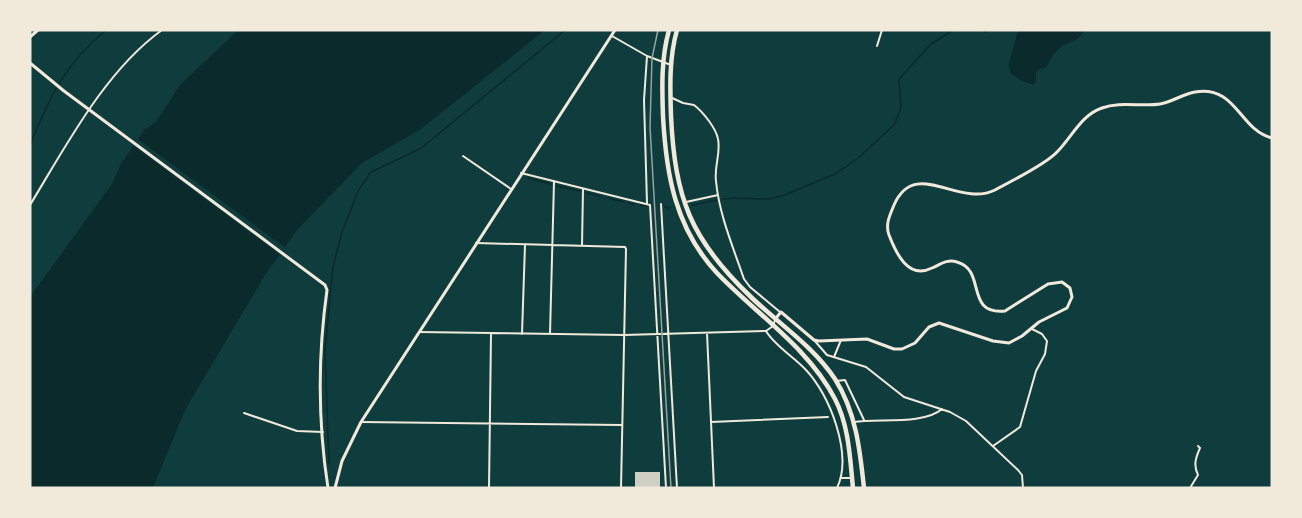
<svg xmlns="http://www.w3.org/2000/svg" width="1302" height="518" viewBox="0 0 1302 518" font-family="'PT Sans',sans-serif">
<rect width="100%" height="100%" fill="#0f3d3e"/>
<path fill="#0a2a2b" d="M238 30H545L421 129 362 163 298 229 265 275 185 410 153 488H30V297L112 184 121 164 145 129 156 122 180 85Z
M1020 30H1084C1078 42 1071 41 1061 47 1054 52 1050 60 1046 68L1039 69 1036 73V82L1033 85C996 73 1011 63 1017 34Z"/>
<path fill="#0f3d3e" d="M136 138 287 249 282 256 131 144Z"/>
<g fill="none" stroke-linecap="round" stroke-linejoin="round">
<path stroke="#0a2a2b" stroke-width="1.5" d="M982 30 985 32
M30 145C51 95 63 66 106 30
M528 178 551 184
M557 186 580 191
M586 193 600 196
M608 198 624 202
M723 199 734 198 768 199 782 196 835 174 857 159 894 125 901 108 899 79 930 45 953 30
M628 203 634 204
M640 205 647 206
M692 205 717 200
M665 207 670 208
M329 464 325 350 333 267 342 232 358 191 371 172 420 149 564 31"/>
</g>
<path fill="#cfcfc3" d="M635 472H660V488H635Z"/>
<g fill="none" stroke-linecap="round" stroke-linejoin="round">
<path stroke="#f1e9da" stroke-width="2" d="M612 36 647 56 671 65
M877 46 882 30
M647 56 644 100 647 203
M670 97 683 103 694 105C703 112 716 128 718 139 721 153 714 166 716 181 719 214 733 247 744 279L750 287 780 312
M463 156 511 189
M521 173 650 205 666 488
M686 202 718 195
M661 204 677 488
M30 205C66 146 105 71 162 30
M476 243 625 247 626 249 621 488
M582 246 583 189
M766 331 773 326 775 320
M419 332 624 335 766 331C774 345 795 358 806 370 830 395 853 455 837 488
M707 333 714 488
M522 334 525 245
M550 334 554 182
M814 340 827 355 866 367 904 397 950 412 966 421 1018 470 1022 475 1023 488
M834 357 841 340
M836 381 845 380 864 420
M244 413 297 431 323 432
M361 422 622 425
M711 422 828 417
M854 422C877 418 924 425 942 409
M993 446 1020 427 1036 371 1045 354 1047 341 1042 334 1032 329
M841 478H852
M489 488 491 334
M1190 488 1198 475C1193 465 1196 457 1200 448L1198 446"/>
<path stroke="#f1e9da" stroke-width="3" d="M30 37 38 30
M30 63 64 91 325 285 327 290C318 354 318 423 328 488
M776 318 781 312 814 340 819 341 867 339 894 349H902L915 343 929 327 939 323 993 341 1009 343 1022 336 1039 322 1067 308 1072 297 1070 288 1062 282 1048 284 1005 311C964 315 987 270 957 262 947 259 941 264 932 268 908 280 896 253 889 235 885 224 890 215 894 205 915 157 958 208 995 190 1011 181 1045 165 1057 152 1072 137 1081 115 1102 108 1120 101 1141 107 1160 104 1172 102 1183 94 1195 92 1237 85 1239 130 1272 138
M335 488 342 461 361 422 615 30"/>
<path stroke="#f1e9da" stroke-width="4.5" d="M669 30C661 59 662 87 663 116 666 174 675 228 717 273 756 314 808 347 835 399 849 426 850 458 853 488
M677 30C669 58 670 87 671 116 675 198 690 239 751 297 779 324 813 346 835 379 856 412 860 450 864 488"/>
<path stroke="#97a49c" stroke-width="1.5" d="M658 30 652 58 650 127 671 488"/>
</g>
<rect width="1302" height="518" fill="none" stroke="#f1e9da" stroke-width="63"/>
</svg>
